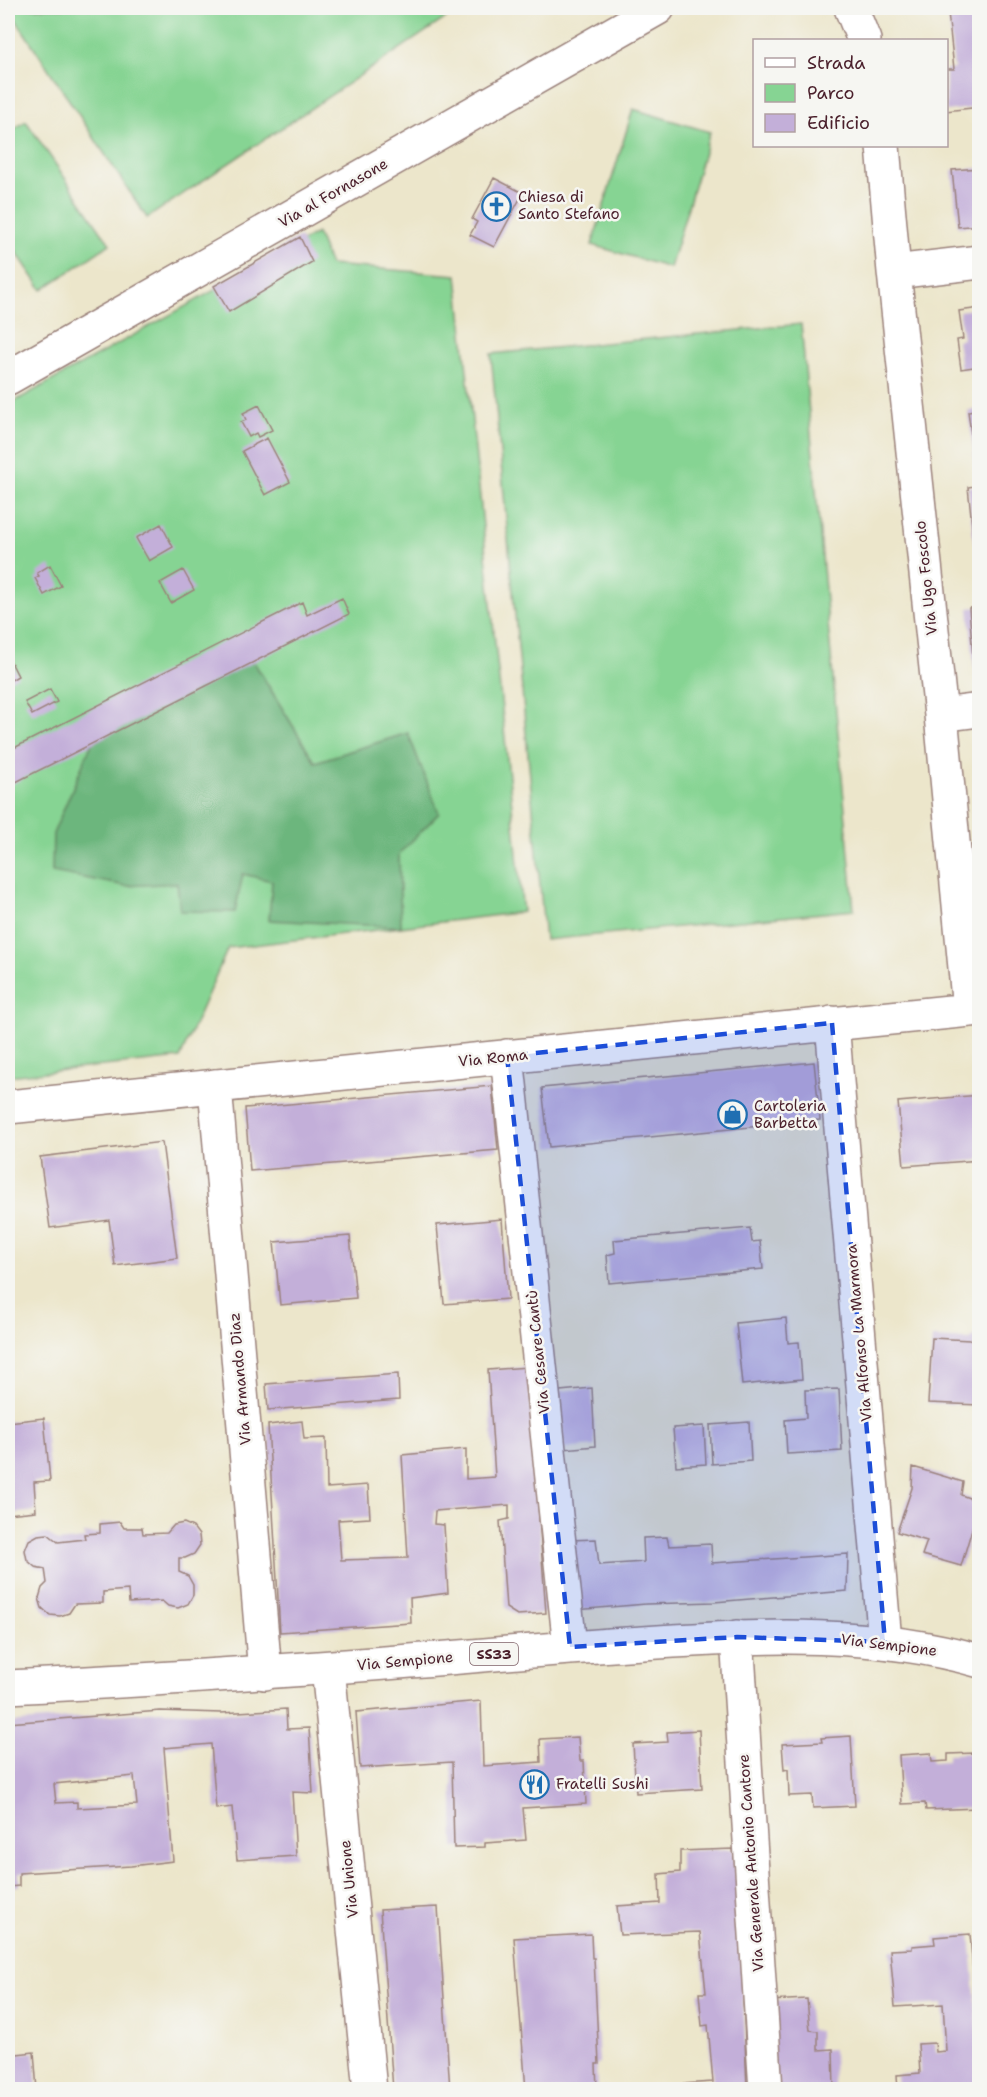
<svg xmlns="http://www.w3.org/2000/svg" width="987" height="2097" viewBox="0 0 987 2097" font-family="'Shantell Sans',sans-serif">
<rect width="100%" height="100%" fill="#f6f6f2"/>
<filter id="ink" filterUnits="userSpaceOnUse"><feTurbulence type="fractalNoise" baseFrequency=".0167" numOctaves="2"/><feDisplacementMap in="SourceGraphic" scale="12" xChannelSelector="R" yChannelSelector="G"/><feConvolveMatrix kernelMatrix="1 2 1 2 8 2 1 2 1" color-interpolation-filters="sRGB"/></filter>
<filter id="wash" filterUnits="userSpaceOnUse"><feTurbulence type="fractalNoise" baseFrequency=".008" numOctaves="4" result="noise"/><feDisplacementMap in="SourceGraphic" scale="24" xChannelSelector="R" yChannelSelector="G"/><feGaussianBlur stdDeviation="1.35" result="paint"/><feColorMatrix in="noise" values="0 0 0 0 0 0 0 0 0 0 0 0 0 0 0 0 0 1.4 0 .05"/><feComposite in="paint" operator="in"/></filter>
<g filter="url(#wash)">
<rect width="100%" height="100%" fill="#ece6cb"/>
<path fill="#86d493" stroke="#687a5f" stroke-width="1.5" d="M8 8H461L147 218Z
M633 109 710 132 670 268 592 245Z
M26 121 110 244 42 290 8 240V133Z
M317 233 330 265 457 275 523 912 228 948 180 1058 8 1076V405Z
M801 324 854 910 545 940 491 354Z"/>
<path fill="#6cb67d" stroke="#5b6a54" stroke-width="1.5" d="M252 659 315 762 408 733 439 813 399 854 401 927 269 920 272 881 243 874 235 912 180 911 177 883 126 886 52 872 53 834 92 743Z"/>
<g id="blocks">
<path fill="#c3afd9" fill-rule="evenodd" d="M960 8H980V107L946 111V69H954L948 12 960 11Z
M980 168V225L958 227 952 170Z
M494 178 523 193 494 247 470 235 477 222 472 219Z
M300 237 312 262 229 312 214 286Z
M980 308V366L961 369 957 340 963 339 959 311Z
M259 405 272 430 258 437 256 433 249 437 241 422 246 420 243 413Z
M980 409V462L975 463 968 411Z
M267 438 290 482 265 495 242 451Z
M980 485V543L974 544 968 487Z
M161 524 173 547 149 561 136 538Z
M50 565 61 586 44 595 35 578 39 576 37 573Z
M183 570 194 590 171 603 160 583Z
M342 598 349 614 8 786V751L302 602 307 615Z
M980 607V667L974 668 969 608Z
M8 656 18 676 8 682Z
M50 689 57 702 32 715 25 702Z
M814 1062 820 1120 549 1147 542 1088Z
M492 1086 498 1150 250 1171 245 1108Z
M980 1095V1160L904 1166 898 1102Z
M162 1142 177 1258 115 1266 109 1220 50 1228 40 1157Z
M502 1219 508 1299 444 1304 437 1225Z
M750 1228 752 1242 760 1241 763 1269 609 1283 607 1255 615 1253 614 1240Z
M350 1236 356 1298 280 1305 274 1242Z
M786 1318 788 1343 799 1342 802 1379 742 1385 736 1323Z
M980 1332V1405L928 1403 932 1338 970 1340Z
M528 1367 546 1613 517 1615 506 1608 500 1521 509 1519V1505L435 1511 434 1524 444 1525 448 1593 410 1598 411 1623 280 1632 268 1425 302 1421 304 1439 326 1438 327 1488 368 1485 370 1518 338 1520 341 1560 408 1558 402 1455 466 1449V1479L495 1477 488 1370Z
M398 1374 399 1400 268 1410 266 1384Z
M592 1388 595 1446 564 1449 560 1391Z
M839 1389 842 1451 787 1454 785 1420 806 1418 805 1390Z
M44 1418 50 1481 34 1482 36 1511 8 1514V1422Z
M749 1422 751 1461 712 1464 710 1425Z
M704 1426 706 1464 676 1466 673 1428Z
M913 1467 963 1482 961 1495 980 1502 961 1566 922 1555 927 1541 897 1532 912 1488Z
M120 1522 124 1528H142L143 1534 167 1533 174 1525 184 1523 193 1527 199 1535 200 1545 194 1554 185 1558H179V1572L188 1576 193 1585V1595L188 1604 178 1608 168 1606 162 1601 129 1603 128 1590 103 1592V1603L75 1604 69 1613 60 1616 50 1615 42 1608 39 1598 42 1588 47 1583 45 1569 35 1567 27 1560 25 1550 29 1540 38 1535 48 1534 58 1542 85 1539 84 1534 100 1533V1524Z
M667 1537 669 1546 711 1544 712 1563 848 1554 847 1591 714 1602 646 1604 575 1610 570 1540 596 1539 599 1565 644 1562 643 1538Z
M481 1701 483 1766 541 1762 540 1739 578 1737 580 1761H584L586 1804 523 1808 526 1840 485 1843V1847L454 1848 452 1762 360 1768 356 1712Z
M286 1709 287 1729 309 1728 313 1793 292 1792 296 1856 237 1860 232 1807 216 1809 211 1744 164 1748 173 1861 131 1866 19 1873V1886L8 1887V1723L160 1711 221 1713ZM134 1776 137 1805 77 1808V1802L56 1803 54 1784Z
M699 1730 702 1789 636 1793 633 1744 668 1742 667 1732Z
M851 1736 855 1806 813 1808 812 1795 789 1796 788 1769 784 1770 782 1744 822 1742 821 1738Z
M931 1753 932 1762 948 1761V1754L975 1753 978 1808 926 1810 925 1803 902 1804 899 1755Z
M733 1849 739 1898 747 2090H667V2085L713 2082 708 2025 702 2026 699 1993H706L700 1932 620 1935 617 1906 660 1903 659 1874 680 1872V1851Z
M438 1907 450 2090H393L380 1910Z
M591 1934 592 1958H594L599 2064H596L597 2090H526L514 1938Z
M970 1934 980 2057V2090H898L897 2075 920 2073 918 2044 935 2043 936 2052 946 2051 943 2004 895 2007 890 1950 912 1949V1946L935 1944 934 1937Z
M807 1999 810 2030 818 2031V2050L833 2049 834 2090H775L769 2001Z
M34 2052 37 2090H8V2055Z"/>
</g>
</g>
<g filter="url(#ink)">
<use href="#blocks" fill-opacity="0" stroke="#9b827b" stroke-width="1.5"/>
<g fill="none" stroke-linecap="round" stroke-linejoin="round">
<defs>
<path id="minor" d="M851 8 864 40
M883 146 894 272 941 715 969 1010
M894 272 980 262
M8 378 658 8
M941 715 980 710
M832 1023 885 1642
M507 1056 570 1647
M215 1086 265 1673
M8 1107 980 1009
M737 1637 766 2090
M328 1668 370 2090"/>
<path id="major" d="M8 1687C155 1680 301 1670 448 1658 518 1652 588 1646 658 1642 765 1635 875 1631 980 1661"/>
</defs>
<use href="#minor" stroke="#9b827b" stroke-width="36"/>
<use href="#major" stroke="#9b827b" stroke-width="36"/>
<use href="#minor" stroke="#fff" stroke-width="33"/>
<use href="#major" stroke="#fff" stroke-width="33"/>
</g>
</g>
<path fill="#1d4ed8" fill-opacity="0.2" stroke="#1d4ed8" stroke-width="4.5" stroke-dasharray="12 8" stroke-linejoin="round" d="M832 1023 885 1642 737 1637 570 1647 507 1056Z"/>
<defs>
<symbol id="church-ring" viewBox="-11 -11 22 22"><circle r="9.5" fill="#f6f6f2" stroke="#1f6fb2" stroke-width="1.5"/><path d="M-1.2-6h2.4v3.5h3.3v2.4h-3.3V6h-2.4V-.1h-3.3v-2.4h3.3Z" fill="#1f6fb2"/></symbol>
<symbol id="shop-ring" viewBox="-11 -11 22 22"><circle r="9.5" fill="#f6f6f2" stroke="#1f6fb2" stroke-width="1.5"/><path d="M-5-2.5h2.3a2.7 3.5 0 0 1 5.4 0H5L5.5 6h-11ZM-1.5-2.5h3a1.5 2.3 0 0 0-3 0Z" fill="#1f6fb2"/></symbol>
<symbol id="restaurant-ring" viewBox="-11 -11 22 22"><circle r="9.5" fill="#f6f6f2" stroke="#1f6fb2" stroke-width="1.5"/><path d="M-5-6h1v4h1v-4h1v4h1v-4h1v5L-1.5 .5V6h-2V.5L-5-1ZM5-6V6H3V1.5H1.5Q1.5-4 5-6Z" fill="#1f6fb2"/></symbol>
</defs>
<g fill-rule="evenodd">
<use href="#church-ring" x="480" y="190" width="33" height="33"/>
<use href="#shop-ring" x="716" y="1098" width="33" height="33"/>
<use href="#restaurant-ring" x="518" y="1768" width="33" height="33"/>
</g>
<g text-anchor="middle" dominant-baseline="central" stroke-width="5" stroke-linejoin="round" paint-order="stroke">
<rect fill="#f6f6f2" stroke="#7e6067" stroke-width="1.5" x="470" y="1643" width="48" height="22" rx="4.5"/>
<g font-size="14" font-weight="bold" fill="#4a1f2b">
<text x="494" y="1654">SS33</text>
</g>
<g font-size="15" fill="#4a1f2b" stroke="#f6f6f2">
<text transform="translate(333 193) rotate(-30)">Via al Fornasone</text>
<text transform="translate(926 578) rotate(-96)">Via Ugo Foscolo</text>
<text transform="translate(493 1058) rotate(-6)">Via Roma</text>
<text transform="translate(859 1333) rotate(-95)">Via Alfonso La Marmora</text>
<text transform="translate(538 1352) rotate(-96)">Via Cesare Cantù</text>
<text transform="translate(240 1379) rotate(-95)">Via Armando Diaz</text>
<text transform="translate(889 1645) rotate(7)">Via Sempione</text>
<text transform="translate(405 1661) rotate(-5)">Via Sempione</text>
<text transform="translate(751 1863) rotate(-94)">Via Generale Antonio Cantore</text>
<text transform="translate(349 1879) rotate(-96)">Via Unione</text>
</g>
<g font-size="15" fill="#4a1f2b" stroke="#f6f6f2" text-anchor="start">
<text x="518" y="197">Chiesa di<tspan x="518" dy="17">Santo Stefano</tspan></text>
<text x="754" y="1106">Cartoleria<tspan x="754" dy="17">Barbetta</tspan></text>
<text x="556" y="1784">Fratelli Sushi</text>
</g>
</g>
<rect width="987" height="2097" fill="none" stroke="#f6f6f2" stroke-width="30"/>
<rect x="753" y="39" width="195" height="108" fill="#f6f6f2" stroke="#b1a0a2" stroke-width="1.5"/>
<rect x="765" y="58" width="30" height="9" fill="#ffffff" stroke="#b1a0a2" stroke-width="1.5"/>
<text x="807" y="69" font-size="18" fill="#4a1f2b">Strada</text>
<rect x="765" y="84" width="30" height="18" fill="#86d493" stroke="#b1a0a2" stroke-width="1.5"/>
<text x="807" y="99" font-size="18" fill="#4a1f2b">Parco</text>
<rect x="765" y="114" width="30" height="18" fill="#c3afd9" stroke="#b1a0a2" stroke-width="1.5"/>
<text x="807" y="129" font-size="18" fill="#4a1f2b">Edificio</text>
</svg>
